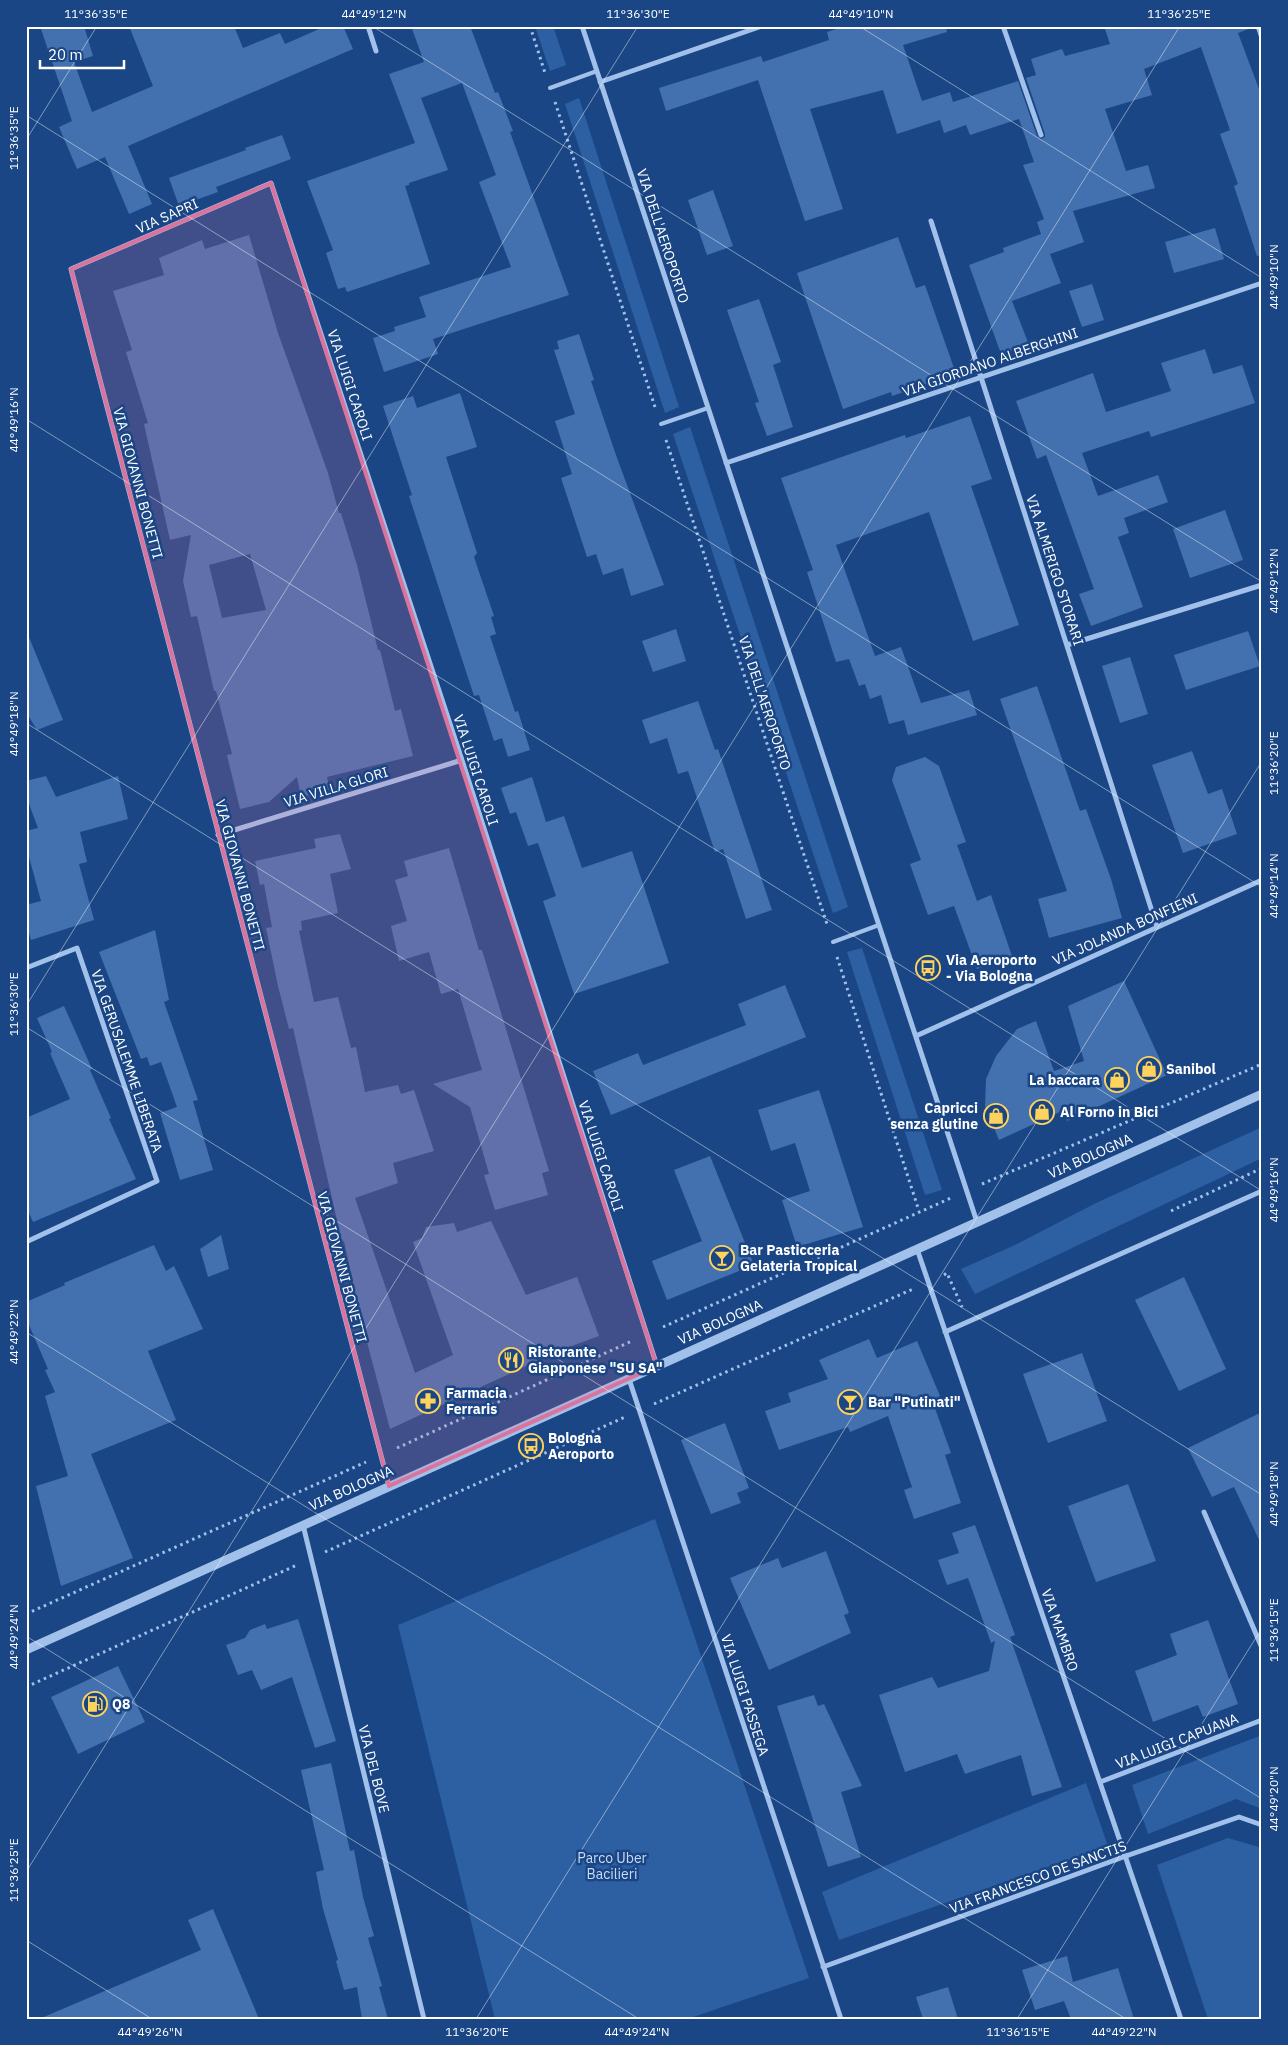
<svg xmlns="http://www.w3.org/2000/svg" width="1288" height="2045" viewBox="0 0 1288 2045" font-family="'IBM Plex Sans',sans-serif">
<rect width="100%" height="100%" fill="#1a4685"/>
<path fill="#2d60a3" d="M535 26H553L566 65 550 71Z
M579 98 679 407 665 413 565 104Z
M690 427 848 907 833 913 673 434Z
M862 948 942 1190 925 1195 847 952Z
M1262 1127V1158L975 1294 961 1269 1015 1245 1096 1203Z
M655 1519 809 1978 687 2019H495L398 1625Z
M1262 1735V1809L1236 1799 1148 1834 1132 1785Z
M1086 1783 1108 1846 839 1940 822 1892Z
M1228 1838 1262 1848V2019H1208L1157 1865Z"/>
<path fill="#4370ae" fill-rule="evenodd" d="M40 26H84L93 56 74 62 92 112 153 86 129 26H234L243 48 280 33 285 44 326 26H343L353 49 128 146 152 204 129 214 105 157 77 169 59 127 72 121Z
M411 26H470L495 93 498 92 513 131 510 132 569 295 433 339 438 354 384 372 373 338 395 331 394 327 426 317 419 297 511 267 479 182 496 175 462 83 421 98 448 170 409 183V185L405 186 430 264 347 292 345 287 338 289 326 253 333 250 307 181 415 143 389 74 424 62Z
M845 26H946L947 32 903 45 922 101 950 92 953 102 1018 81 1037 136 1041 139 1045 137V134L1026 78 1036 75 1031 59 1062 49 1065 56 1110 44 1104 26H1250L1251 28 1238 33 1262 97V255L1257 256 1234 186 1238 184 1220 134 1230 130 1201 47 1144 69 1152 95 1105 109 1126 171 1148 165 1155 188 1073 211 1084 242 1050 254 1061 283 1012 301 1029 345 1001 354 969 265 1004 252 1003 248 1041 234 1037 222 1044 219 1023 165 1034 162 1019 119 970 135 966 125 944 133 940 120 897 134 883 90 810 109 843 209 805 221 758 80 666 111 659 88 761 56 763 62 829 40 827 32Z
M282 135 291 159 216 187 218 192 179 206 169 178 246 150 245 148Z
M713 190 733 246 707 255 688 200Z
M1215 228 1224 259 1174 273 1165 242Z
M249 235 278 333 328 473 339 513H341L357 565 378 650H380L395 711 401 709 413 756 327 777 330 790 301 797 297 777 269 802 240 809 227 755 232 754 216 691H214L197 616 191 617 183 581 191 535 170 540 144 424 148 423 126 352 132 350 113 291 164 275 159 258 202 240 205 249ZM250 554 266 610 222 618 209 565Z
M898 237 916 288 925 285 956 374 892 396 891 392 843 409 797 273Z
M1092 284 1104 320 1082 327 1069 291Z
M759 299 781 362 773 365 793 427 767 436 755 403 759 402 727 310Z
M579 334 594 380 591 381 617 458 664 585 631 596 623 568 603 575 596 554 587 557 561 478 572 474 555 421 575 414 554 350 559 349 557 341Z
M1205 349 1213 374 1242 365 1255 403 1151 437 1149 431 1082 453 1098 496 1158 475 1168 502 1124 518 1129 533 1118 537 1143 607 1091 626 1079 594 1094 589 1046 455 1037 459 1016 401 1093 373 1106 412 1171 391 1161 363Z
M460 393 477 447 446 457 477 553 474 557 494 616 491 617 496 634 490 636 515 712 518 711 530 750 508 757 502 738 494 741 479 695 474 696 409 496 412 495 383 406 413 396 417 408Z
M970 416 992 479 971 486 1019 625 973 641 929 512 836 545 875 656 901 647 921 703 969 690 977 715 908 735 904 720 889 724 881 695 870 699 865 684 859 686 849 659 836 662 807 572 813 570 781 478 905 435 906 438Z
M1225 510 1243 560 1190 578 1173 529Z
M676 629 686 661 653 672 642 641Z
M26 630 63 720 37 730 26 712Z
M1248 631 1260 666 1186 690 1174 655Z
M1130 657 1148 714 1120 723 1102 666Z
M1037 686 1080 811 1086 809 1111 879 1122 918 1049 938 1038 899 1067 891 1000 699Z
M698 701 715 750 718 749 772 910 746 919 723 849 715 852 688 771 678 774 667 738 650 744 642 720Z
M1192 751 1208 794 1222 789 1237 834 1183 853 1152 765Z
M925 757 939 766 966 842 957 845 977 901 991 895 1012 956 977 969 954 906 928 915 910 864 921 860 892 780 896 767Z
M46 776 56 797 118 776 128 819 80 832 87 862 79 864 94 920 31 940 26 922V905L41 901 26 846V831L38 828 26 796V781Z
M532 777 546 822 564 816 582 868 632 851 669 963 574 994 543 901 556 896 538 843 528 846 516 812 510 814 501 788Z
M340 834 351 869 330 874 338 913 301 921 302 930 299 931 314 1002 338 997 351 1048 356 1047 365 1092 398 1085 401 1094 414 1090 434 1151 393 1163 398 1183 355 1198 415 1373 453 1355 413 1242 422 1238 426 1227 454 1223 457 1232 491 1221 526 1295 577 1277 599 1336 536 1359 537 1361 390 1429 362 1323 344 1241 342 1242 293 1028 289 1029 278 986 266 928 272 927 264 884 260 885 255 861 316 848 314 839Z
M449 848 479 950H482L549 1171 542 1173 548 1195 495 1210 484 1175 489 1174 470 1107 433 1084 482 1070 458 989 441 994 429 952 399 961 391 926 407 921 395 880 408 876 404 861Z
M155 930 169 1000 164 1002 198 1100 193 1101 213 1170 180 1180 160 1113 177 1107 161 1062 150 1066 147 1057 141 1059 99 952Z
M1124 981 1167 1075 1067 1121 1062 1111 999 1140 985 1106 986 1079 996 1056 1017 1029 1036 1021 1054 1071 1084 1061 1068 1006Z
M785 985 806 1037 611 1115 593 1071 638 1053 643 1065 746 1025 738 1004Z
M64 1006 92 1069 90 1070 111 1118 109 1119 136 1179 33 1222 26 1206V1118L70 1099 50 1053 52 1052 37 1018Z
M819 1090 863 1227 797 1247 782 1200 810 1191 795 1143 771 1151 758 1110Z
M710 1156 754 1265 667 1300 652 1261 702 1241 674 1170Z
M221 1235 229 1269 208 1277 200 1249Z
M154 1245 166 1271 174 1266 203 1329 148 1351 176 1420 91 1454 133 1558 61 1586 36 1486 68 1476 45 1396 55 1392 45 1370 48 1369 26 1318V1302L65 1285 64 1283Z
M1184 1277 1226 1369 1179 1391 1135 1300Z
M869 1339 877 1358 917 1341 940 1396 932 1400 951 1453 945 1455 961 1503 914 1519 904 1490 912 1487 888 1416 850 1432 848 1427 779 1450 765 1411 791 1402 788 1393 828 1379 819 1360Z
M1082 1353 1107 1421 1048 1443 1023 1374Z
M1262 1412V1546L1234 1487 1212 1497 1188 1448Z
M725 1423 749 1488 737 1493 741 1503 711 1514 681 1440Z
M1128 1484 1156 1561 1096 1582 1068 1506Z
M975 1525 1015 1635 1010 1637 1062 1787 1032 1796 1021 1755 965 1774 957 1754 905 1772 879 1695 932 1677 938 1688 989 1671 995 1641 991 1643 968 1578 947 1585 938 1560 959 1553 952 1533Z
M826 1551 849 1613 844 1615 851 1633 769 1670 730 1578 778 1558 782 1568Z
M298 1619 336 1741 315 1748 292 1677 261 1690 252 1670 238 1675 226 1645 245 1638 250 1630 265 1624 267 1629Z
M1208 1620 1238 1704 1203 1717 1198 1705 1153 1722 1135 1671 1177 1655 1170 1634Z
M118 1666 145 1722 78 1754 51 1697Z
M814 1695 818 1706 824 1704 862 1786 841 1792 861 1857 828 1867 777 1706Z
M331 1763 350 1851 354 1850 363 1897 374 1936 368 1938 382 1986 379 1987 388 2019H362L357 1987 344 1990 336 1961 338 1960 323 1909 316 1872 324 1870 301 1770Z
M213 1909 259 2019H39L201 1950 188 1920Z
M1067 1956 1073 1982 1118 1968 1134 2019H1071L1064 2001 1035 2010 1022 1970Z
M948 1987 958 2019H923L916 1997Z"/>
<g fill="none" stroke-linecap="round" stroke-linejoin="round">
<path stroke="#a1c1eb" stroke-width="3" stroke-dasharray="2.5 4" stroke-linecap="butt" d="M530 26 545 73
M555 102 656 410
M666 440 828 927
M837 957 919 1211
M982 1184 1262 1064
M1171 1211 1262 1168
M944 1275 947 1273 962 1307
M663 1327 951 1198
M654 1404 913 1289
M397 1448 632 1341
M325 1552 625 1417
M26 1614 366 1462
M26 1687 297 1565"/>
<path stroke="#a1c1eb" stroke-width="4" d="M550 88 597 71
M661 424 708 408
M833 942 879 925"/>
<path stroke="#a1c1eb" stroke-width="5" d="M368 26 376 51
M582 26 977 1222
M1003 26 1041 135
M1258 26 1262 38
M600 82 762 26
M931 221 1157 927
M726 463 1262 283
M1067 645 1262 585
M218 835 462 760
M26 968 77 948 157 1181 26 1242
M916 1036 1262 880
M917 1249 1181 2019
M945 1332 1262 1191
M629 1379 841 2019
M389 1486 71 269 271 183 462 760 657 1366
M1204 1512 1262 1648
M303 1525 424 2019
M1100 1782 1262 1720
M823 1967 1126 1856 1239 1817 1262 1825"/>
<path stroke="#a1c1eb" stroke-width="9" d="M26 1650 1262 1094"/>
</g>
<path fill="#da749d" fill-opacity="0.2" stroke="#da749d" stroke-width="4" stroke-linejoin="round" d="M271 183 657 1366 389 1486 71 269Z"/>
<path fill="none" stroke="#fff" stroke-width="1" stroke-opacity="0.45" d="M372 26 1262 582M859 26 1262 278M26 115 1262 887M26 140 97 26M26 419 1262 1191M26 723 1262 1495M26 1006 638 26M26 1027 1262 1799M26 1332 1126 2019M26 1636 639 2019M26 1872 1180 26M26 1940 152 2019M476 2019 1262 761M1017 2019 1262 1628"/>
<defs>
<symbol id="bus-ring" viewBox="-11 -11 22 22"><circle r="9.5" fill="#1a4685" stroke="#fdd35d" stroke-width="1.5"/><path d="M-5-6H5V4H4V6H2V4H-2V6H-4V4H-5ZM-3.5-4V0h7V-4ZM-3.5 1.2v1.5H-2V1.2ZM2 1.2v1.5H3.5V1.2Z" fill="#fdd35d"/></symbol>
<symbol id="shop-ring" viewBox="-11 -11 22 22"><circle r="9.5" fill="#1a4685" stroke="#fdd35d" stroke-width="1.5"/><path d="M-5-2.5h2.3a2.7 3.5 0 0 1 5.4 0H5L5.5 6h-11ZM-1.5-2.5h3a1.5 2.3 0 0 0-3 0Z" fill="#fdd35d"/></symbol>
<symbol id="bar-ring" viewBox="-11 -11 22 22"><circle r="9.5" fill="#1a4685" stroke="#fdd35d" stroke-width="1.5"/><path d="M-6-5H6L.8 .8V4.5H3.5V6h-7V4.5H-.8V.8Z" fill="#fdd35d"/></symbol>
<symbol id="restaurant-ring" viewBox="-11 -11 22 22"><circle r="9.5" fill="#1a4685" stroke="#fdd35d" stroke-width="1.5"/><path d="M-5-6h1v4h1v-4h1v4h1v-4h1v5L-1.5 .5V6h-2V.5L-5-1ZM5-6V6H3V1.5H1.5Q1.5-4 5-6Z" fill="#fdd35d"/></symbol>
<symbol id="pharmacy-ring" viewBox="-11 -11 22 22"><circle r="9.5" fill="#1a4685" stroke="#fdd35d" stroke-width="1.5"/><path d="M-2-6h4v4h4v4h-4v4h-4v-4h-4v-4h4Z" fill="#fdd35d"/></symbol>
<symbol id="fuel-ring" viewBox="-11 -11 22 22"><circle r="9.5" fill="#1a4685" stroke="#fdd35d" stroke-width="1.5"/><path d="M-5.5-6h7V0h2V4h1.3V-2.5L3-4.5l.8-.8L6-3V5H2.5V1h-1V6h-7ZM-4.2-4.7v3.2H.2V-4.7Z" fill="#fdd35d"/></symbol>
</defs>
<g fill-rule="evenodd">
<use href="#bus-ring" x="914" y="954" width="28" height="28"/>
<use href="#shop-ring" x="1135" y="1055" width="28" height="28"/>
<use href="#shop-ring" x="1103" y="1066" width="28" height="28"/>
<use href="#shop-ring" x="1028" y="1098" width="28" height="28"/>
<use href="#shop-ring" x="982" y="1102" width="28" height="28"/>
<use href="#bar-ring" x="708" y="1244" width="28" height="28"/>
<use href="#restaurant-ring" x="497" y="1346" width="28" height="28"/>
<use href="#pharmacy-ring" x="414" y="1387" width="28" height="28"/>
<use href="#bar-ring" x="836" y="1388" width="28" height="28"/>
<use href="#bus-ring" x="517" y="1432" width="28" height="28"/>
<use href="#fuel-ring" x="81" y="1690" width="28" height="28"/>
</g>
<g text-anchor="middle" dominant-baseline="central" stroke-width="5" stroke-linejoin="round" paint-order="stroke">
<g font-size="14" fill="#fff" stroke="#1a4685">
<text transform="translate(167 216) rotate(-24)">VIA SAPRI</text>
<text transform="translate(663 236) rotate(72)">VIA DELL'AEROPORTO</text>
<text transform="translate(990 362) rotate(-19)">VIA GIORDANO ALBERGHINI</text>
<text transform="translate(350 385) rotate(72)">VIA LUIGI CAROLI</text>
<text transform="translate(138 483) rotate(75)">VIA GIOVANNI BONETTI</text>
<text transform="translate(1055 570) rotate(72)">VIA ALMERIGO STORARI</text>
<text transform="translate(765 703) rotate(72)">VIA DELL'AEROPORTO</text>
<text transform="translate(476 770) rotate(72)">VIA LUIGI CAROLI</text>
<text transform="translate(336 787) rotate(-17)">VIA VILLA GLORI</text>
<text transform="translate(240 875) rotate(75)">VIA GIOVANNI BONETTI</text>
<text transform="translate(1125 929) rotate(-24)">VIA JOLANDA BONFIENI</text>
<text transform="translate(127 1061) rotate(71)">VIA GERUSALEMME LIBERATA</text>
<text transform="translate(601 1156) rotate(72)">VIA LUIGI CAROLI</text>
<text transform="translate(1090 1156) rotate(-24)">VIA BOLOGNA</text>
<text transform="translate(342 1267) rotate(75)">VIA GIOVANNI BONETTI</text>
<text transform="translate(720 1322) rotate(-24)">VIA BOLOGNA</text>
<text transform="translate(351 1488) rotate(-24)">VIA BOLOGNA</text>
<text transform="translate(1060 1630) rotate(71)">VIA MAMBRO</text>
<text transform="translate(745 1695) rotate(72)">VIA LUIGI PASSEGA</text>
<text transform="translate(1177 1741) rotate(-21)">VIA LUIGI CAPUANA</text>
<text transform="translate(374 1769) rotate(76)">VIA DEL BOVE</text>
<text transform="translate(1038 1877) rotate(-20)">VIA FRANCESCO DE SANCTIS</text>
</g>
<g font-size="14" font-weight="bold" fill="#fff" stroke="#1a4685" text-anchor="start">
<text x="946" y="960">Via Aeroporto<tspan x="946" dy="16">- Via Bologna</tspan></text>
<text x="1166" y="1069">Sanibol</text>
<text x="1100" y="1080" text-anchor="end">La baccara</text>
<text x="978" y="1108" text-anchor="end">Capricci<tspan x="978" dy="16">senza glutine</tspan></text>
<text x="1060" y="1112">Al Forno in Bici</text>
<text x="740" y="1250">Bar Pasticceria<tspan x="740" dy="16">Gelateria Tropical</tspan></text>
<text x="528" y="1352">Ristorante<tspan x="528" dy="16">Giapponese "SU SA"</tspan></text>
<text x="446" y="1393">Farmacia<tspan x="446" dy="16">Ferraris</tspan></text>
<text x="868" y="1402">Bar "Putinati"</text>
<text x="548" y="1438">Bologna<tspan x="548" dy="16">Aeroporto</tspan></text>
<text x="112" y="1704">Q8</text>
</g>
<g font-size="14" fill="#c6dbf8" stroke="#1a4685">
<text x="612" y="1858">Parco Uber<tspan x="612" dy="16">Bacilieri</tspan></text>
</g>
</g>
<rect width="1288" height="2045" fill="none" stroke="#1a4685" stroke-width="55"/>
<path d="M40 60v8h84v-8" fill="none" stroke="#ffffff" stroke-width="2.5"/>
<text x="48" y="60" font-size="15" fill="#ffffff" stroke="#1a4685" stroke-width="4" paint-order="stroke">20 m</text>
<rect x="28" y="28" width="1232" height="1990" fill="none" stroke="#fff" stroke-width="2"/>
<g font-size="12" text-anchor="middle" fill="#fff">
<text x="96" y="18">11°36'35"E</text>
<text x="374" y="18">44°49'12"N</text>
<text x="638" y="18">11°36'30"E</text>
<text x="861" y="18">44°49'10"N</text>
<text x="1179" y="18">11°36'25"E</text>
<text transform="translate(14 138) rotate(-90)" y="4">11°36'35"E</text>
<text transform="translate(1274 277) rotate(-90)" y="4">44°49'10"N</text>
<text transform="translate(14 420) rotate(-90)" y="4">44°49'16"N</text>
<text transform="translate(1274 581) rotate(-90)" y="4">44°49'12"N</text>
<text transform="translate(14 724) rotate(-90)" y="4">44°49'18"N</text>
<text transform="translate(1274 763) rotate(-90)" y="4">11°36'20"E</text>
<text transform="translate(1274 886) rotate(-90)" y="4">44°49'14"N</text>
<text transform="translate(14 1004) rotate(-90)" y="4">11°36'30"E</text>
<text transform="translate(1274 1190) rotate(-90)" y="4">44°49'16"N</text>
<text transform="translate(14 1332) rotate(-90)" y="4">44°49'22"N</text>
<text transform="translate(1274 1494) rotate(-90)" y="4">44°49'18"N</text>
<text transform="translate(1274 1630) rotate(-90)" y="4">11°36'15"E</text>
<text transform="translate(14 1637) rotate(-90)" y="4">44°49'24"N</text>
<text transform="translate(1274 1799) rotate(-90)" y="4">44°49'20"N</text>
<text transform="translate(14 1870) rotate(-90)" y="4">11°36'25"E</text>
<text x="150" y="2036">44°49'26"N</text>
<text x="477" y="2036">11°36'20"E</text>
<text x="637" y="2036">44°49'24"N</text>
<text x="1018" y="2036">11°36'15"E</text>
<text x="1124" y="2036">44°49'22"N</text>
</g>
</svg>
